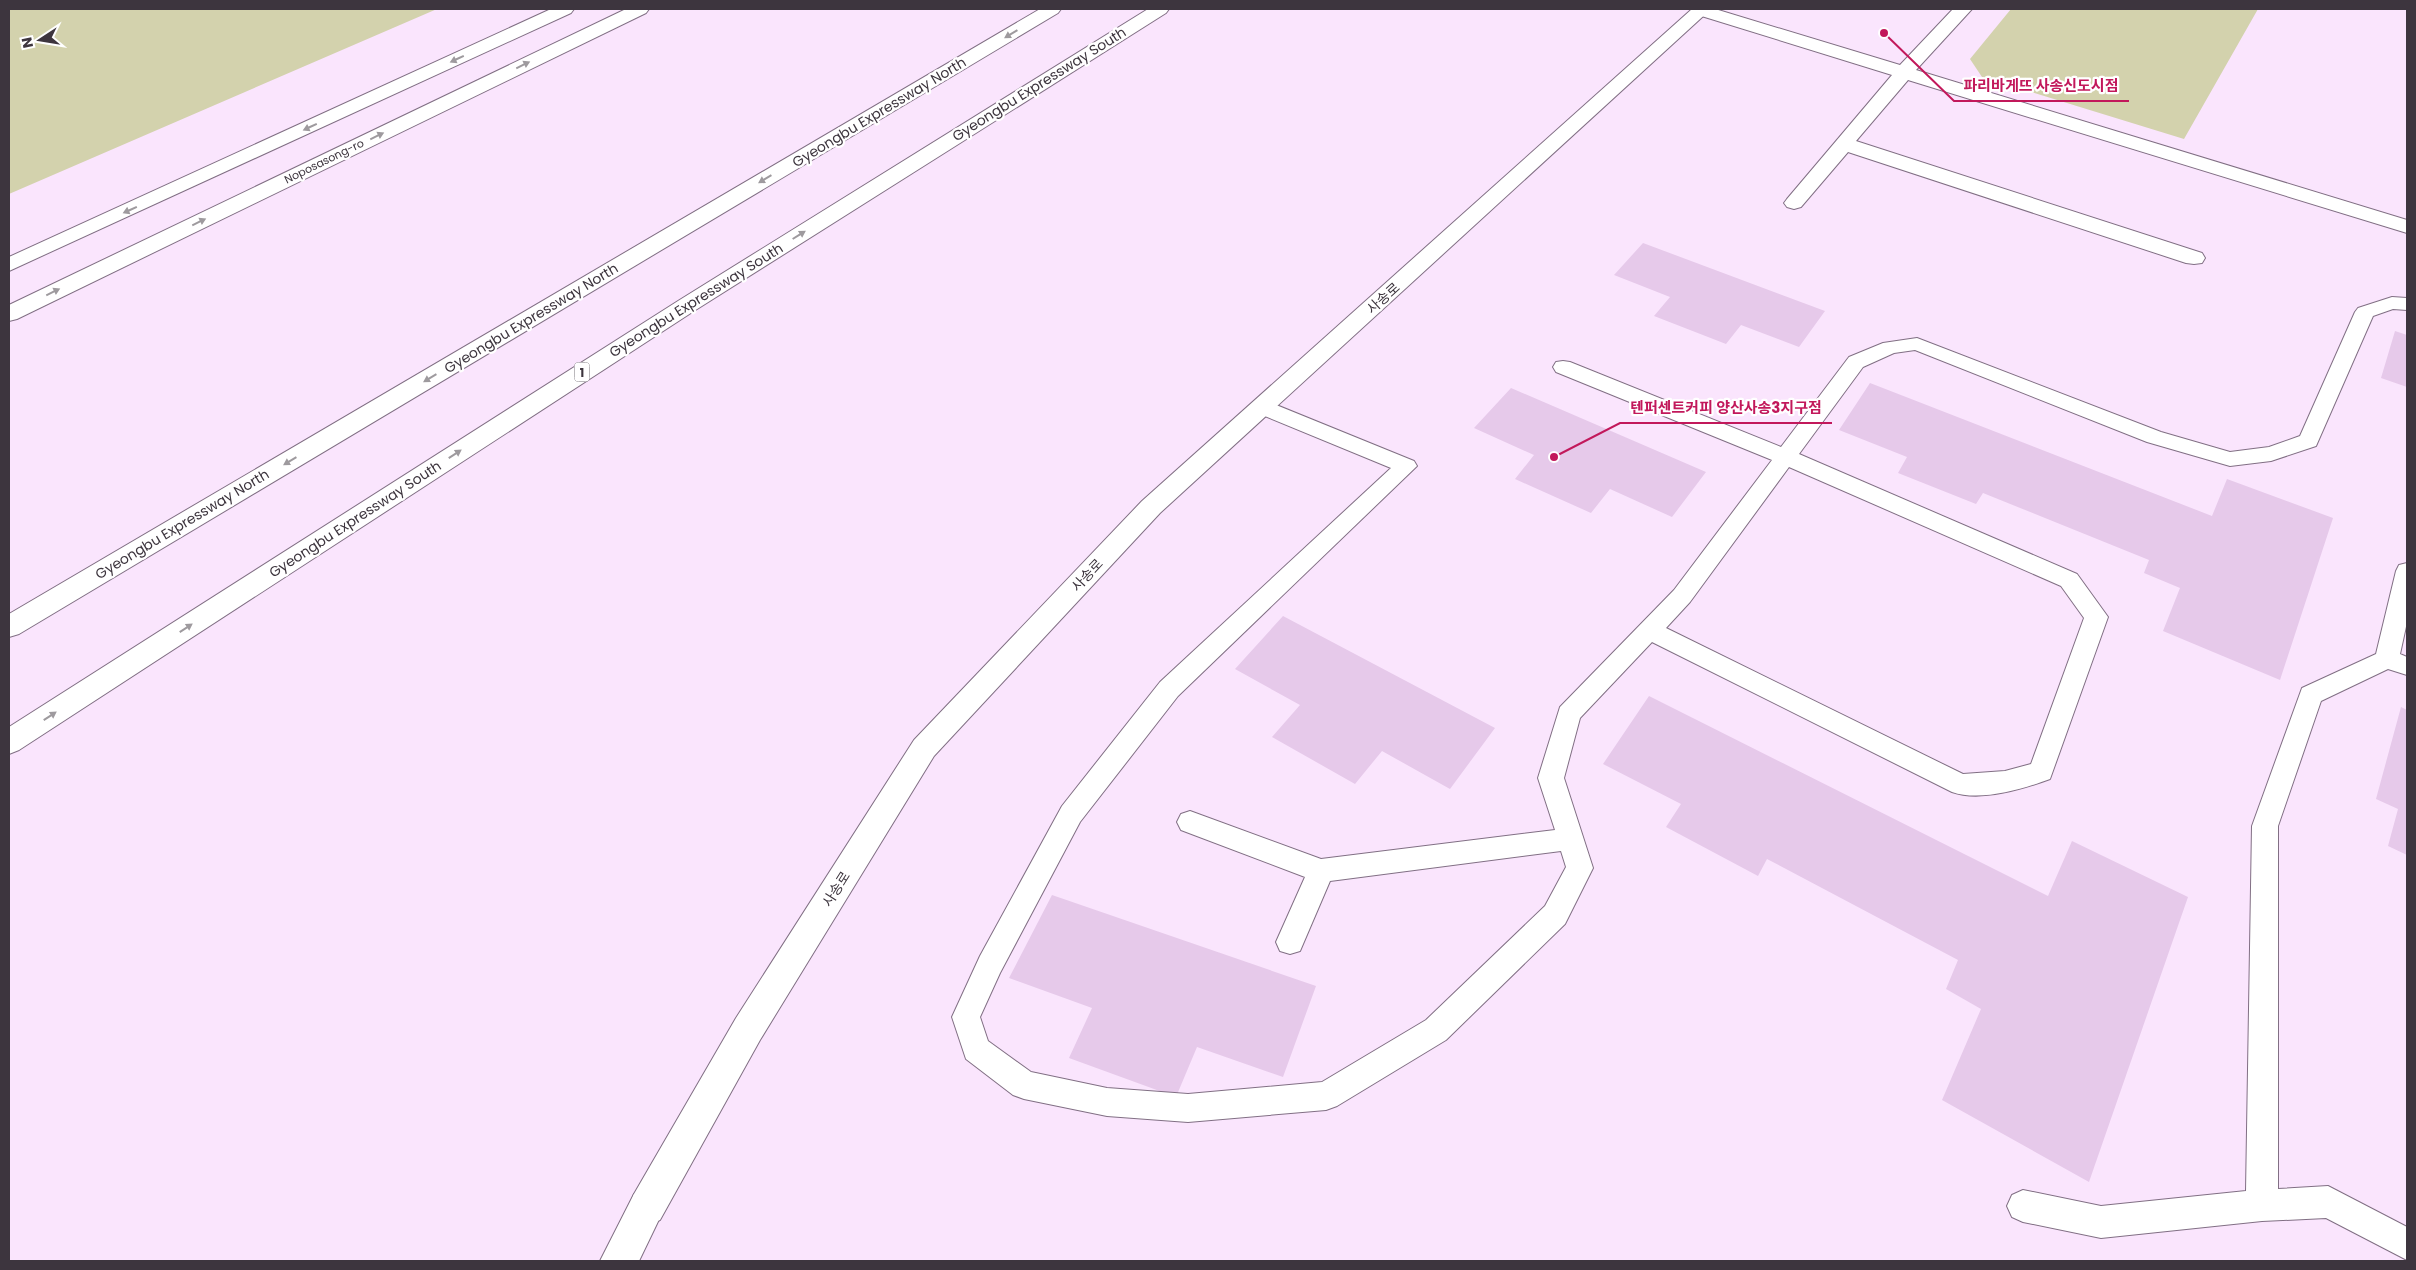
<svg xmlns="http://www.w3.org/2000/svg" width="2416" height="1270" viewBox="0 0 2416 1270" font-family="Poppins,'Noto Sans KR',sans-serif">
<rect width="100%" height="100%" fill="#fae5fd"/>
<path fill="#d3d2ad" d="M9 9H437L9 194Z
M2011 9H2258L2184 139 1982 77 1970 59Z"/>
<path fill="#e6c9ea" d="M1643 243 1825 311 1799 347 1741 325 1726 344 1654 316 1670 297 1614 275Z
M2395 331 2407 335V387L2381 378Z
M1870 383 2212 516 2227 479 2333 518 2280 680 2163 631 2180 588 2144 573 2149 560 1983 493 1976 504 1898 473 1907 457 1839 430Z
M1511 388 1706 472 1672 517 1610 489 1591 513 1515 479 1534 455 1474 428Z
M1283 616 1495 728 1450 789 1382 751 1355 784 1272 737 1300 705 1235 669Z
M1649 696 2048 896 2072 841 2188 897 2089 1182 1942 1100 1981 1009 1946 989 1958 960 1767 859 1758 876 1666 827 1681 804 1603 764Z
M2401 707 2407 710V855L2388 846 2398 809 2376 799Z
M1052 895 1316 986 1283 1077 1197 1047 1176 1097 1069 1058 1092 1008 1009 978Z"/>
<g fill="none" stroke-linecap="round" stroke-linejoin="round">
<defs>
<path id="lane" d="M2392 297 2407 298V310L2393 309 2373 316 2316 446 2271 461 2230 466 2147 442 1915 350 1894 353 1863 367 1799 454 2077 574 2108 617 2050 779C2023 789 1980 802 1952 792L1652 642 1580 718 1564 778 1593 868 1565 924 1446 1040 1337 1106 1326 1110 1188 1122 1107 1116 1024 1099 1013 1095 966 1059 952 1017 980 956 1062 806 1160 682 1391 468 1255 412 1252 407 1255 402 1262 400 1269 402 1414 461 1417 466 1178 696 1080 822 1000 973 980 1017 988 1041 1031 1072 1107 1088 1188 1094 1322 1082 1426 1020 1545 906 1566 867 1561 851 1330 881 1300 951 1290 954 1280 951 1276 942 1305 877 1181 830 1177 822 1181 814 1190 811 1321 859 1555 830 1538 778 1560 707 1674 590 1772 460 1556 372 1553 367 1556 362 1563 361 1570 362 1781 447 1849 357 1883 343 1917 338 2161 432 2230 452 2269 447 2300 436 2355 312 2358 308ZM1789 467 2061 586 2084 618 2031 764 2005 771 1963 774 1666 628 1690 602Z
M2407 563V622L2400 654 2407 657V675L2388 669 2321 701 2278 826V1189L2328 1186 2407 1227V1260L2326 1218 2262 1221 2101 1238 2023 1222 2012 1217 2007 1206 2012 1195 2023 1190 2101 1206 2246 1191 2252 826 2302 688 2376 654 2396 571 2399 565Z"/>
<path id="street" d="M1693 9H1715L1900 65 1953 9H1972L1916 70 2407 220V233L1908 80 1856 141 2202 253 2205 258 2202 263 2194 264 2186 263 1848 152 1801 207 1794 209 1787 207 1784 203 1787 199 1892 75 1695 14Z
M647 1189 660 1194 665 1207 639 1261H600L634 1194Z"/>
<path id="secondary" d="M551 9H574L571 13 9 271V257Z
M626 9H649L646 13 17 319 9 321V305Z
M1692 9H1711L1160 513 934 756 760 1040 660 1220 647 1225 634 1220 629 1207 634 1194 736 1018 914 740 1142 501Z"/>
<path id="highway" d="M1040 9H1061L1058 13 19 634 9 637V614Z
M1148 9H1169L1166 13 694 311 19 750 9 754V727L678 301Z"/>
</defs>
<use href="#lane" stroke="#816f84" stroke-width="2"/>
<use href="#street" stroke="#816f84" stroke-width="2"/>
<use href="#secondary" stroke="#816f84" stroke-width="2"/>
<use href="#highway" stroke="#816f84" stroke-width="2"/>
<use href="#lane" fill="#fff" fill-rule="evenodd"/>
<use href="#street" fill="#fff" fill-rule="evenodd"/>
<use href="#secondary" fill="#fff" fill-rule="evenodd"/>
<use href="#highway" fill="#fff" fill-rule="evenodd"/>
</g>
<defs><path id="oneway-solid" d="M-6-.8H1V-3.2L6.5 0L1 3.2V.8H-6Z" transform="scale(1.25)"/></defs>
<g fill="#9e9a9e">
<use href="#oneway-solid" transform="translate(1011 34) rotate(149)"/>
<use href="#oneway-solid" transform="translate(457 59) rotate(155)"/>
<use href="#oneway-solid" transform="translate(523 65) rotate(-26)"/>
<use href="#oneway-solid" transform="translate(310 127) rotate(155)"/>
<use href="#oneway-solid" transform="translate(377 136) rotate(-26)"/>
<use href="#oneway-solid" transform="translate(765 179) rotate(149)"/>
<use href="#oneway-solid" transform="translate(130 210) rotate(156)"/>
<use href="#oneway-solid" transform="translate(199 222) rotate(-26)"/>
<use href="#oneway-solid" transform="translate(799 235) rotate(-32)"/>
<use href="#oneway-solid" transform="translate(53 292) rotate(-26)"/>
<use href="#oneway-solid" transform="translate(430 378) rotate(149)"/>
<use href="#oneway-solid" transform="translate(455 454) rotate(-33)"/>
<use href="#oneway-solid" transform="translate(290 461) rotate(149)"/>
<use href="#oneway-solid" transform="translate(186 628) rotate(-33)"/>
<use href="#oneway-solid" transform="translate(50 716) rotate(-33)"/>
</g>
<g text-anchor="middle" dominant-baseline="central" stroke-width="4.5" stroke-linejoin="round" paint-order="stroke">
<g font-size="11" fill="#3d353e" stroke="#fff">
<text transform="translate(324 161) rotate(-26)">Noposasong-ro</text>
</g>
<rect fill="#fff" stroke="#777278" stroke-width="1" x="574.5" y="362.5" width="15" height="19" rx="4"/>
<g font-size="12" font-weight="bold" fill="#3d353e">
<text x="582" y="372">1</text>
</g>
<g font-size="14" fill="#3d353e" stroke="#fff">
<text transform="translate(1039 84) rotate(-32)">Gyeongbu Expressway South</text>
<text transform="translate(879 112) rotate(-31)">Gyeongbu Expressway North</text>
<text transform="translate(1383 298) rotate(-42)">사송로</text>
<text transform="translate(696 300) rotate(-32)">Gyeongbu Expressway South</text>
<text transform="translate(531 318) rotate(-31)">Gyeongbu Expressway North</text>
<text transform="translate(355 519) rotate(-33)">Gyeongbu Expressway South</text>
<text transform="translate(182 524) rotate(-31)">Gyeongbu Expressway North</text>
<text transform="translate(1087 575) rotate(-47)">사송로</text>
<text transform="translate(836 889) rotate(-58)">사송로</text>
</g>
</g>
<path fill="none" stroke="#c2185b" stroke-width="2" d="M1884 33L1954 101H2129M1554 457L1620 423H1832"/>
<g fill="#c2185b" stroke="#fff" stroke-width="2">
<circle cx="1884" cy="33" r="5"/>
<circle cx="1554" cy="457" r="5"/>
</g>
<g font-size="15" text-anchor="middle" font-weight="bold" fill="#c2185b" stroke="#fff" stroke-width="4.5" stroke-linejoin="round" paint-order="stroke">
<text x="2041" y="91">파리바게뜨 사송신도시점</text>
<text x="1726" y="413">텐퍼센트커피 양산사송3지구점</text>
</g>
<rect width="2416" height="1270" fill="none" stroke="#3d353e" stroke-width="20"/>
<g transform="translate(40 40) rotate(258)" stroke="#ffffff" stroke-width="4" paint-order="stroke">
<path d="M0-4L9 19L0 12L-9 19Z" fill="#3d353e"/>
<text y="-8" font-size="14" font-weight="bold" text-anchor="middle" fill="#3d353e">N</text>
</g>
</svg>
